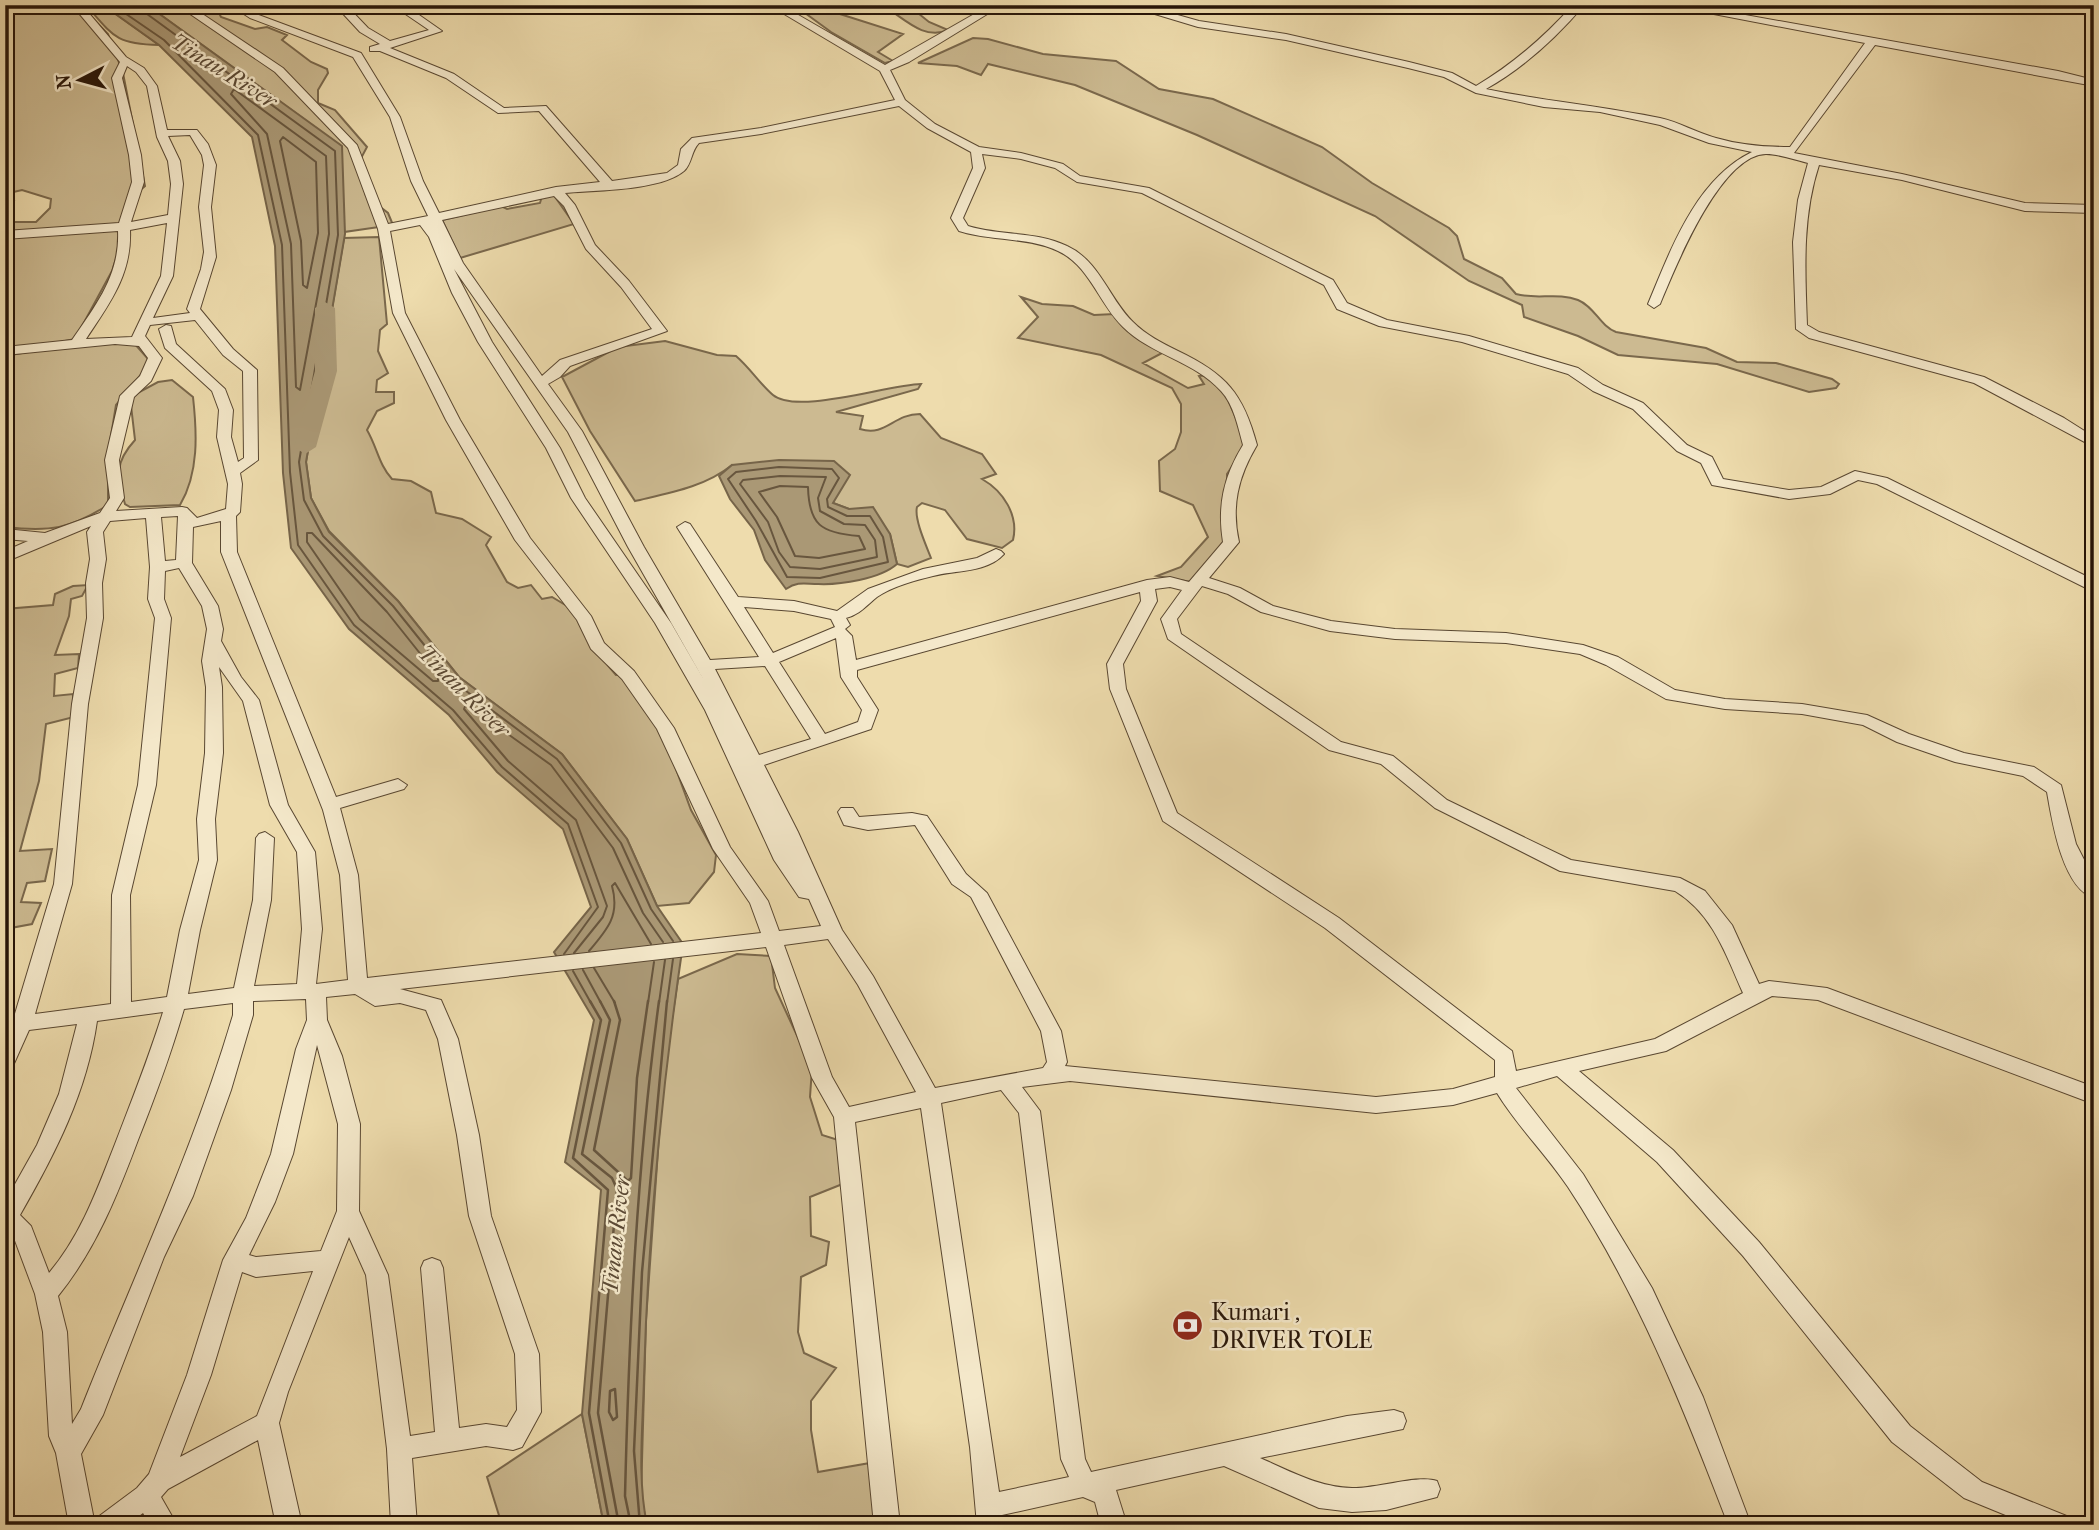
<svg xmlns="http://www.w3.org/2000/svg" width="2099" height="1530" viewBox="0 0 2099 1530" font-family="'IM FELL French Canon',serif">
<rect width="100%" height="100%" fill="#eedcad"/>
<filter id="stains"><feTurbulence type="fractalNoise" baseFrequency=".00286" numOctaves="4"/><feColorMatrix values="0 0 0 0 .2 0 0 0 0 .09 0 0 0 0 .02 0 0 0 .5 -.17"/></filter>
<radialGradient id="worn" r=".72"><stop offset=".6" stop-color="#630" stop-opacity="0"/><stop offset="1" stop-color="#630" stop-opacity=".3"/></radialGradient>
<path fill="#ccba91" stroke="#7a684c" stroke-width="2" d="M5 5H80L108 34 123 73 145 186 138 192 112 271 75 339 5 353V243L10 240 5 236V201H14L10 222H36L50 208 51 199 22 190 5 194Z
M86 5H103L159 45C116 44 114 37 86 5Z
M147 5H228L234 9 218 11 221 17 255 29 267 27 287 35 282 40 311 62 327 69 328 73 318 90V103L335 110 367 147 359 162 366 196 388 213 393 225 344 232 341 146Z
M794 5H826L840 14 903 34 878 52 893 61 885 63 831 32Z
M882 5H908L929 22 948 30C923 41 903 17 882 5Z
M973 38 988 39 1043 54 1116 61 1159 89 1213 99 1322 147 1372 183 1449 228 1457 236 1464 259 1502 278 1516 294C1536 300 1558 292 1578 300 1595 307 1600 326 1616 332L1706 348 1737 362 1776 363 1832 379 1839 384 1836 388 1809 392 1717 364 1618 355 1578 336 1524 317 1522 305 1469 281 1375 216 1197 135 1075 85 988 64 981 75 957 66 918 63Z
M553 194 574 224 460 258 442 220 501 206 507 209 540 203 542 196Z
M379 237 387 324 380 330 378 351 388 373 377 380 376 392H394V403L377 411 367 430C377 447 379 465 392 479L411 481 431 492 436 513 462 519 491 537 486 545 507 582 518 588 531 585 542 599 552 597 577 612C579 634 601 657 616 675L624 674 661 728 691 810 716 855 714 872 689 903 657 906 627 839 562 754 459 677 398 601 329 531 311 498 306 462 344 238Z
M1021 297 1042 304 1073 306 1094 315 1115 314 1164 352 1143 363 1188 388 1204 384 1199 376 1209 375 1223 388 1244 437 1243 450 1227 474V541L1191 582 1157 576 1181 567 1208 537 1193 505 1160 491 1159 461 1175 449 1181 432V404L1172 388 1101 355 1018 338 1038 317Z
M665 341 717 355 736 356C750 368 760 384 773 395 797 415 887 385 921 384L918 389 836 412 863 416 860 429C886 437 893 414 920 414L941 438 982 454 996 474 982 479C1003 491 1019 515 1013 540L1002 548 967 539 945 510 922 503 917 507C914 519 926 545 931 558L908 567 897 564 890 534 849 509 732 465C705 487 669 493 635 501L590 431 562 377 618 347Z
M85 342 134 343 149 360 144 371 116 405 108 454V505C70 529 50 532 5 527V356Z
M172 380 193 397C197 433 199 473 180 505L130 507 125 504C117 475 114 463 135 440L130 397 158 382Z
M88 585 82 596 71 599 69 616 55 655 79 654 78 668 55 674 54 696 73 694 74 717 46 724 39 781 20 851 52 849 45 881 27 883 21 902 41 903 32 924 11 928 5 940V609L53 605 55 594 73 586Z
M737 954 771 956 775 988 812 1068 810 1097 822 1135 851 1144 855 1179 810 1197 811 1236 829 1242 826 1265 801 1277 798 1332 804 1353 836 1368 811 1401V1430L818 1472 870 1463 878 1518 852 1525H647L641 1496 646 1320 663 1080 678 979Z
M582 1414 604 1525H502L487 1477Z"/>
<path fill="#aa9875" stroke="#766449" stroke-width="2" d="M103 5H147L342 146 345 234 306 462 311 498 329 532 398 601 459 677 562 754 627 839 657 906 683 944C662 1087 648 1232 644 1377 643 1426 637 1477 647 1525H604L582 1414 601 1190 565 1162 594 1020 554 952 591 907 563 829 497 772 449 715 349 629 291 548 283 473 275 246 252 137 159 45Z
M779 460 834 461 850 475 833 503 849 509 873 507 890 534 897 564C880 579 840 585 818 584 805 584 798 581 786 589L765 560 754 530 730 499 719 476 732 465Z"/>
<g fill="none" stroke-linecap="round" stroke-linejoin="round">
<path stroke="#68563e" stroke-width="2" d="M113 5 164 40 258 135 282 245 290 472 298 545 354 625 453 710 502 767 568 824 598 907 564 954
M143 5 147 14 335 151 338 235 299 462 304 500 323 536 393 606 454 682 557 759 621 843 651 909 673 941
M234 89 326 156 329 234 300 390 296 387 291 244 267 134 231 94Z
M283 137 316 162 318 233 307 288 303 285 301 241 280 141Z
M779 467 832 469 839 478 827 499 828 507 847 516H870L883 537 888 562 820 578 787 577 756 521 728 479 736 472Z
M780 476 826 477 818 498 820 511 844 524 865 525 875 540 877 557 820 569 790 567 779 552 768 522 740 484 743 480Z
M780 486 808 487C809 525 821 533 859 536L865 549 819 558 795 556 777 517 759 492Z
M307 533H312L387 612 438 676V681H433L360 619 307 542Z
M589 951C608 929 620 915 612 886L615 883 651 944
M574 953 603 917 607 906 576 820 508 761 464 709 466 704 551 765 613 848 643 913 663 942
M594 968 615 1003
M583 970 601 1003
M573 971 591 1003
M648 1003 654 962
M659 1003 665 960
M667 1003 673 959"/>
<path stroke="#68563e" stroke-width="2.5" d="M590 1001 601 1020 573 1158 608 1190 589 1413 610 1525
M600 1001 610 1020 582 1154 612 1178 617 1189 598 1413 619 1525
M614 1001 620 1020 594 1150 628 1181 631 1178 637 1078 648 1001
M615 1389 617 1417 613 1420 609 1412 610 1391Z
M631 1525 625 1496C629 1331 637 1165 659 1001
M640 1525 634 1451 642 1272 667 1001"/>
<path fill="#aa9875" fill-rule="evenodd" d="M325 302 335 308 337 371 316 447 305 454 294 447 315 371V308Z"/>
<defs>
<path id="minor" d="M72 5H82L126 57 144 68 157 86 167 130H197L208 144 216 165 211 207 216 257 200 309 233 349 257 370 258 460 240 473 242 484 240 512 236 516 237 552 336 797 398 779 407 785 404 789 340 808 358 875 367 978 761 933 750 903 713 849 657 729 622 679 591 649 577 620 515 540 446 420 393 313 378 229 348 148 275 72 177 5H189L283 68 357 145 388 224 428 216 411 181 390 117 353 57 250 18 230 5H242L256 14 361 53 400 117 423 181 439 213 556 187 600 182 539 111 498 113 446 78 380 51H370V47L380 44 360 32 335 5H346L368 28 390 41 429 30 404 13 401 5H411L412 10 442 31 390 48 454 74 504 108 546 106 612 181 667 173 678 165 681 149 692 138 761 128 895 100 880 71 769 5H781L885 65 990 5H1002L909 62 890 70 905 100 935 124 979 147 1021 153 1063 164 1080 176 1149 188 1333 280 1347 303 1387 320 1469 336 1578 368 1603 385 1643 403 1687 445 1712 457 1723 479 1789 490 1821 487 1855 471 1887 478 2094 580V591L2088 589 1877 484 1858 480 1830 494 1789 499 1712 485 1701 463 1677 451 1633 409 1593 391 1568 374 1462 342 1379 326 1337 309 1324 285 1142 193 1077 182 1055 168 1021 159 982 154 985 168 963 218 968 226C1000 236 1037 231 1067 246 1100 261 1109 299 1133 322 1146 335 1162 343 1178 351 1226 374 1243 393 1257 445 1238 477 1231 506 1239 542L1209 578 1240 588 1273 606 1331 621 1395 629 1506 633 1583 645 1618 657 1675 690 1725 699 1802 704 1867 715 1909 734 1964 753 2034 767 2061 785 2076 844 2094 879V898C2062 888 2052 820 2047 792L2023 776 1955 762 1897 742 1863 725 1802 714 1725 709 1666 699 1606 665 1580 654 1506 643 1395 639 1330 631 1261 612 1228 594 1202 586 1177 619 1181 634 1341 742 1393 756 1447 800 1571 860 1680 878 1705 891 1732 925 1759 984 1769 981 1827 988 2094 1087V1104L1818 1000 1772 996 1666 1051 1579 1071 1673 1150 1759 1242 1910 1426 1982 1482 2069 1517 2072 1525H2030L1964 1498 1892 1442 1743 1256 1657 1162 1557 1076 1516 1088 1583 1174 1652 1288 1703 1397 1751 1525H1724L1726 1519C1682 1404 1636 1290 1568 1187 1546 1154 1517 1126 1497 1093L1453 1105 1376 1113 1070 1081 1022 1087 1040 1111 1085 1459 1091 1472 1347 1416 1394 1410 1403 1413 1406 1421 1403 1429 1260 1458C1290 1471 1318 1487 1352 1488 1375 1489 1419 1474 1437 1481L1440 1489 1437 1497 1386 1510 1352 1512 1319 1508 1224 1466 1116 1490 1127 1525H1101L1095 1502 1083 1497 1002 1515 1003 1525H977L970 1447 921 1108 855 1122 900 1525H874L834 1117 812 1078 766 947 400 989 441 1000 458 1039 479 1135 491 1216 539 1354 541 1412 522 1447 513 1450 486 1446 412 1458 417 1525H391L387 1449 366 1275 349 1237 288 1392 279 1423 302 1525H276L258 1440 168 1489 161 1497 177 1525H150L143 1513 127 1525H69L56 1453 49 1436 43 1332 35 1294 14 1238 5 1229V1202L37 1145 59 1094 77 1024 29 1030 12 1068 5 1070 8 1033 5 1034V1018L14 1017 54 884 72 704 87 618 86 583 90 559 87 532 91 526 5 562V551L28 541 5 539V529L45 533 100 513 110 498 105 460 120 396 140 376 148 358 139 346 115 344 5 355V347L72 340C96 305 120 275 118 231L5 239V231L119 223 132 182 129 155 112 78 120 62ZM127 66 136 72 147 86 157 137 168 161 171 184 168 215 131 222 144 182 141 155 122 78ZM899 106 927 128 971 152 973 168 951 218 959 231C990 241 1028 237 1058 251 1090 266 1099 304 1123 327 1151 355 1194 361 1221 391 1234 405 1238 427 1243 445 1224 476 1217 505 1223 542L1189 582 1170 577 1147 580 856 660 852 636 845 629 850 625 846 618C859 615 867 605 877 597 891 587 916 580 933 576 955 570 987 573 1004 554L1001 551 996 549 977 558 923 569 868 589 837 611 794 601 738 597 690 524 685 522 677 527 759 657 710 660 644 547 582 431 548 384 560 377 570 366 667 331 629 281 595 245 575 205 565 193C596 190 660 191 684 171 692 164 691 151 699 143L761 134ZM190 135 202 155 204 165 199 207 204 252 201 269 187 309 190 313 153 318 173 276 183 184 180 161 168 136ZM554 196 564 206 586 249 621 287 652 329 560 360 542 376 463 263 442 220ZM167 223 161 276 132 337 86 339C110 303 132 274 130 230ZM420 225 429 237 452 293 478 342 546 448 571 498 655 623 705 710 774 860 799 897 809 899 821 926 779 931 768 901 730 847 674 728 634 671 604 643 591 616 530 538 460 420 405 313 390 231ZM454 269 568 432 628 547 705 682 671 623 585 498 560 448 492 342ZM195 320 223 355 243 371 244 458 238 462 231 437 233 410 225 389 176 344 171 326 166 325 159 329 165 348 212 391 219 410 217 437 228 484 226 509 197 518 187 508 182 507 116 511 124 498 119 460 134 397 151 381 162 358 145 336 150 325ZM178 516 176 560 165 561 161 517ZM146 518 150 567 148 599 155 618 138 785 112 895 111 1004 35 1014 72 884 88 704 103 618 102 583 106 559 103 532 110 521ZM221 521V552L323 810 340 875 348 980 316 984 322 929 315 852 288 805 259 700 241 677 221 641 223 629 218 606 192 563 193 527ZM179 568 202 606 207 629 202 661 206 687 205 753 197 819 199 860 180 930 167 997 131 1002 130 895 156 785 171 618 164 599 165 571ZM1170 587 1182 590 1161 619 1168 639 1329 750 1381 764 1435 808 1560 871 1675 891C1713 914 1726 955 1743 993L1655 1039 1516 1071 1512 1051 1339 918 1177 813 1126 689 1123 664 1157 601 1155 589ZM1140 592 1141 601 1107 664 1110 689 1163 821 1325 928 1495 1060V1077L1453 1089 1376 1097 1065 1066 1067 1062 1061 1031 987 893 966 874 927 816 912 813 859 817 853 808H841L838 812 844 825 868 830 915 825 952 884 971 897 1041 1031 1047 1062 1043 1068 935 1088 873 976 842 930 798 832 764 765 871 729 878 710 857 677V670ZM744 607 794 611 831 619 835 627 773 653ZM836 638 841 677 862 710 858 722 825 734 779 662ZM765 666 811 739 759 755 715 669ZM219 667 243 701 270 805 297 852 302 929 297 984 254 986 271 900 274 838 265 832 259 834 256 838 253 900 234 988 188 994 200 930 217 860 215 819 223 753 222 687ZM828 939 858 985 916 1092 849 1107 832 1077 784 945ZM355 994 375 1006 400 1003 426 1010 438 1039 457 1135 469 1216 515 1354 517 1410 507 1427 486 1424 459 1428 443 1268 440 1261 432 1258 424 1261 421 1268 435 1432 410 1436 388 1275 359 1211 360 1124 342 1056 327 1020 326 997ZM306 999 307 1020 296 1049 271 1154 246 1218 223 1260 187 1375 149 1474 137 1488 98 1517 95 1525 81 1454 103 1415 164 1257 193 1196 231 1090 253 1015V1001ZM233 1003V1015C193 1151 133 1278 81 1409L72 1424 67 1332 58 1296C96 1249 117 1196 138 1140 155 1097 171 1054 184 1009ZM163 1012C149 1057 132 1100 115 1144 97 1190 81 1235 49 1273L31 1226 20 1215C55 1154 87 1092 97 1021ZM317 1045 338 1124 337 1211 321 1251 256 1257 249 1255 275 1202 293 1154ZM1001 1090 1019 1113 1061 1459 1069 1477 999 1492 941 1103ZM313 1271 257 1416 180 1457 211 1375 242 1272 256 1277Z
M1125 5H1142L1199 21 1286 34 1409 62 1452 73 1476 86C1513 64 1544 37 1573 5H1584C1556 38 1523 68 1486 89 1544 101 1602 106 1660 118 1679 122 1697 133 1716 138 1740 145 1765 147 1790 147L1865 43 1667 5H1690L2058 71 2094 80V86L1875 45 1794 153 1902 174 2025 203 2094 205V213L2025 211 1902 180 1819 165C1802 217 1805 270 1807 325L1819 332 1984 377 2064 418 2094 437V447L1974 383 1809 338 1796 329 1793 242 1798 200 1808 163C1795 160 1779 154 1766 154 1720 155 1675 268 1660 304L1654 308 1648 304C1671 249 1696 179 1752 152L1709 143 1660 125 1600 112 1544 107 1476 93 1444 77 1408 68 1286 40 1198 27Z"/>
</defs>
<use href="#minor" stroke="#594731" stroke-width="2"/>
<use href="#minor" fill="#f4e8ca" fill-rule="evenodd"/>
</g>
<defs>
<symbol id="bank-disc" viewBox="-11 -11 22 22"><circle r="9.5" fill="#8f2418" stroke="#f4e8ca"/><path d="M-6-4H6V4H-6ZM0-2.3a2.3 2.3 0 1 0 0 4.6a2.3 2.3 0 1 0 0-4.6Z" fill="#fff"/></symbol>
</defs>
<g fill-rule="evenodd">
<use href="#bank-disc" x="1170" y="1308" width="35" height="35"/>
</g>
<g text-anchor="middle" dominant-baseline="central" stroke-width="5" stroke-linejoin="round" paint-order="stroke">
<g font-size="23" font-style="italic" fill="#5b4934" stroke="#f4e8ca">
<text transform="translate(224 71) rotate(32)">Tinau River</text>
<text transform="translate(464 691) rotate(45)">Tinau River</text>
<text transform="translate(616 1235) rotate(-84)">Tinau River</text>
</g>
<g font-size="24" fill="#271508" stroke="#f4e8ca" text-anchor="start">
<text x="1211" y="1312">Kumari ,<tspan x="1211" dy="28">DRIVER TOLE</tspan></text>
</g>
</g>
<rect width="2099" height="1530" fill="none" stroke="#eedcad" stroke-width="28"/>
<rect x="7" y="7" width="2085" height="1516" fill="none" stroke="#271508" stroke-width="3.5"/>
<rect x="14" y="14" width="2071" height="1502" fill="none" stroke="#271508" stroke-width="2"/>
<g transform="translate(80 80) rotate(264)" stroke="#f4e8ca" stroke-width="5" paint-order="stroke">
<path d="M0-5L12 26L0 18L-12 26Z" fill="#271508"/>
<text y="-10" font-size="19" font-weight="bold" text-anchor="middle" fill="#271508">N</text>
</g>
<rect width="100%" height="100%" filter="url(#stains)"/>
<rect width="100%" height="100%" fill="url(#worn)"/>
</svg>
